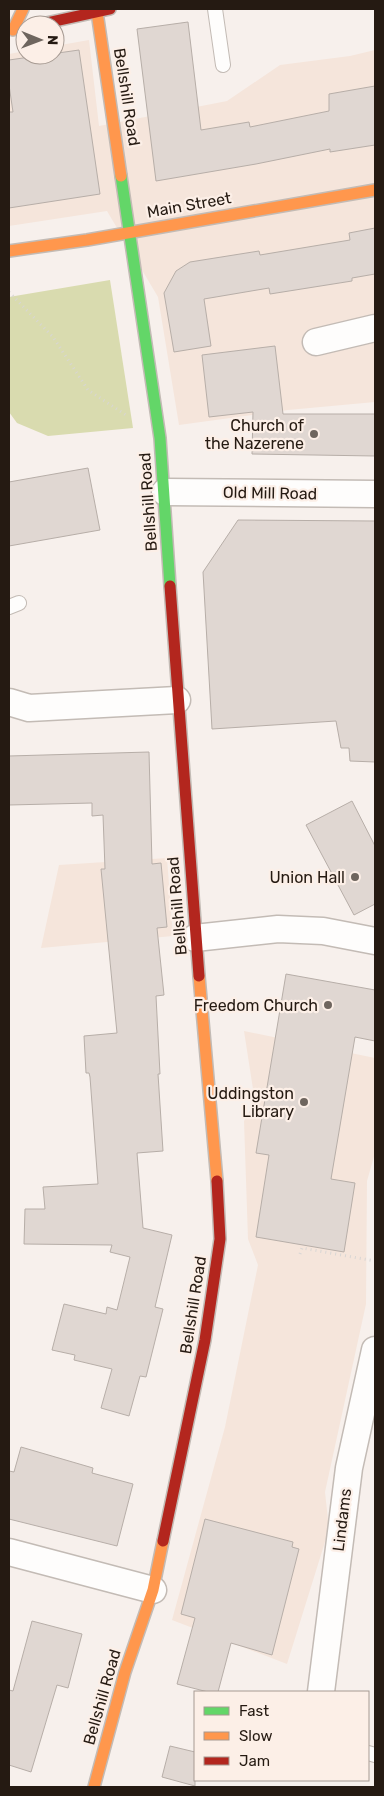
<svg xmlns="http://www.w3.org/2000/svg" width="384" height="1796" viewBox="0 0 384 1796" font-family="Rubik,sans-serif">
<rect width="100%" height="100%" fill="#f7f0ec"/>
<path fill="#f5e5db" d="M89 40 99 126 227 101 280 65 350 56 375 50V402L288 410 179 425 158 297 107 211 9 226V54L25 51V55H55V46Z
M167 858 173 936 41 948 59 865Z
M244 1031 375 1058V1153L367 1181 366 1304 325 1492 329 1529 287 1664 172 1620 225 1427 258 1265 248 1239 244 1121 255 1102Z"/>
<path fill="#d9dbaf" d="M110 280 133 428 48 436 17 423 9 412V297Z"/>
<path fill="#e0d7d2" stroke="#b7aea8" d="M188 22 201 130 249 122 250 127 329 111V94L375 86V145L330 152V149L256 164 156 181 137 29Z
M79 50 100 194 9 208V112H13L9 85V60Z
M375 228V274L352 278V281L270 294 269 288 204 299 211 346 174 352 164 293 176 271 190 262 259 251 260 255 350 240 349 233Z
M275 346 283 414H375V456L252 454 253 412 209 417 202 355Z
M88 468 100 530 9 546V482Z
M238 520 375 521V762L350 761 349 748H341L336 721 212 729 203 572Z
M149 752 152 864 161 863 167 927 157 928 164 995 156 996 160 1074H158L163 1151 137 1153 143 1228 172 1235 155 1307 163 1309 146 1377 140 1376 129 1416 101 1408 112 1369 74 1360 75 1355 52 1350 64 1304 106 1314 107 1307 117 1310 130 1257 110 1252 112 1245 24 1244 25 1209H45L43 1187 98 1184 90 1077 89 1073H86L84 1036 117 1033 101 869H105L103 815 92 816V803L9 805V756Z
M352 801 375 846V904L354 915 306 825Z
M286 974 375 990V1041L355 1037 331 1179 355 1183 344 1252 256 1237 269 1155 256 1153Z
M21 1447 93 1468 92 1473 133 1484 117 1546 9 1519V1471L14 1472Z
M205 1519 293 1542 292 1547 299 1549 272 1655 231 1643 218 1692H208L177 1684 195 1618 181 1614Z
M32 1621 82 1634 68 1688 57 1685 31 1772 9 1765V1690L13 1691Z
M170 1746 195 1752V1786L162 1777Z"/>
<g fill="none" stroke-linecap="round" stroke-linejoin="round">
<defs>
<path id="lane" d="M215 9 223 65
M9 607 19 603
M368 1753 375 1755"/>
<path id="street" d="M316 342 375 328
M165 492 375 494
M9 702 29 708 177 700
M195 938 278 929 323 931 375 941
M9 1552 153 1590
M321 1692 349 1468 375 1350"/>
<path id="fast" d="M121 176 160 438 170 586"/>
<path id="slow" d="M94 9 97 12 121 176
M13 30 23 9
M9 251 87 240 375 190
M199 976 217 1181
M94 1787 125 1672 153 1590 163 1541"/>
<path id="jam" d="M37 25 110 9
M170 586 199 976
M163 1541 205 1340 220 1239 217 1181"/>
</defs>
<use href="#lane" stroke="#c3bbb5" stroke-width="16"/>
<use href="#street" stroke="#c3bbb5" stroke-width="29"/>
<use href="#fast" stroke="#c3bbb5" stroke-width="14"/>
<use href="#slow" stroke="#c3bbb5" stroke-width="14"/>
<use href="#jam" stroke="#c3bbb5" stroke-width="14"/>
<path stroke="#d8d6d4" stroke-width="3" stroke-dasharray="1 4" stroke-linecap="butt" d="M9 292 53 337 88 390 126 415
M300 1254 302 1248 375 1261"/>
<use href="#lane" stroke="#fefdfc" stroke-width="14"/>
<use href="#street" stroke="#fefdfc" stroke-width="26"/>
<use href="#fast" stroke="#63d668" stroke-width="11"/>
<use href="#slow" stroke="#ff974d" stroke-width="11"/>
<use href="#jam" stroke="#b3261e" stroke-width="11"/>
</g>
<g fill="#6e655e" stroke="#fcefe7" stroke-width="2">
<circle cx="314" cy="434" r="5"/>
<circle cx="355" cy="877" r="5"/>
<circle cx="328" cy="1005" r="5"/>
<circle cx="304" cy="1102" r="5"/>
</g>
<g text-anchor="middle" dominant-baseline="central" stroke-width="4.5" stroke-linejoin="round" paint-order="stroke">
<g font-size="16" fill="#251a12" stroke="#fcefe7">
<text transform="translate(127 97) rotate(81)">Bellshill Road</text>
<text transform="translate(189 205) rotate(-10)">Main Street</text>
<text transform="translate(270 493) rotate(1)">Old Mill Road</text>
<text transform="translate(148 502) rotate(-94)">Bellshill Road</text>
<text transform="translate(177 906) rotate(-95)">Bellshill Road</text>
<text transform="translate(193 1305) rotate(-81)">Bellshill Road</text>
<text transform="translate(342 1520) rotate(-83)">Lindams</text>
<text transform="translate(102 1697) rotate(-74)">Bellshill Road</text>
</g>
<g font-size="16" fill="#251a12" stroke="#fcefe7" text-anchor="end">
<text x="304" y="425">Church of<tspan x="304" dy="18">the Nazerene</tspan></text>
<text x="345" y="877">Union Hall</text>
<text x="318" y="1005">Freedom Church</text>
<text x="294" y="1093">Uddingston<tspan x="294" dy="18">Library</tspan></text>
</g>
</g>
<rect width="384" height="1796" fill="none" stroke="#251a12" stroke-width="20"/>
<rect x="194" y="1691" width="175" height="90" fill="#fcefe7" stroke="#a69a92"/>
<rect x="204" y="1707" width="25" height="8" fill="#63d668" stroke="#a69a92"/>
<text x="239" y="1716" font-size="15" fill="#251a12">Fast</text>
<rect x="204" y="1732" width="25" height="8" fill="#ff974d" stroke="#a69a92"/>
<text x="239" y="1741" font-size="15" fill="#251a12">Slow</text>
<rect x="204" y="1757" width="25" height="8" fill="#b3261e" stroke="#a69a92"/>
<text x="239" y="1766" font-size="15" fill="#251a12">Jam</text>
<g transform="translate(40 40) rotate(91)"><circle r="24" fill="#fcefe7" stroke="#a69a92"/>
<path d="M0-4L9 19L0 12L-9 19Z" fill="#6e655e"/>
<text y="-8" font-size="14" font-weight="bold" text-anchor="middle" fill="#251a12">N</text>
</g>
</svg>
